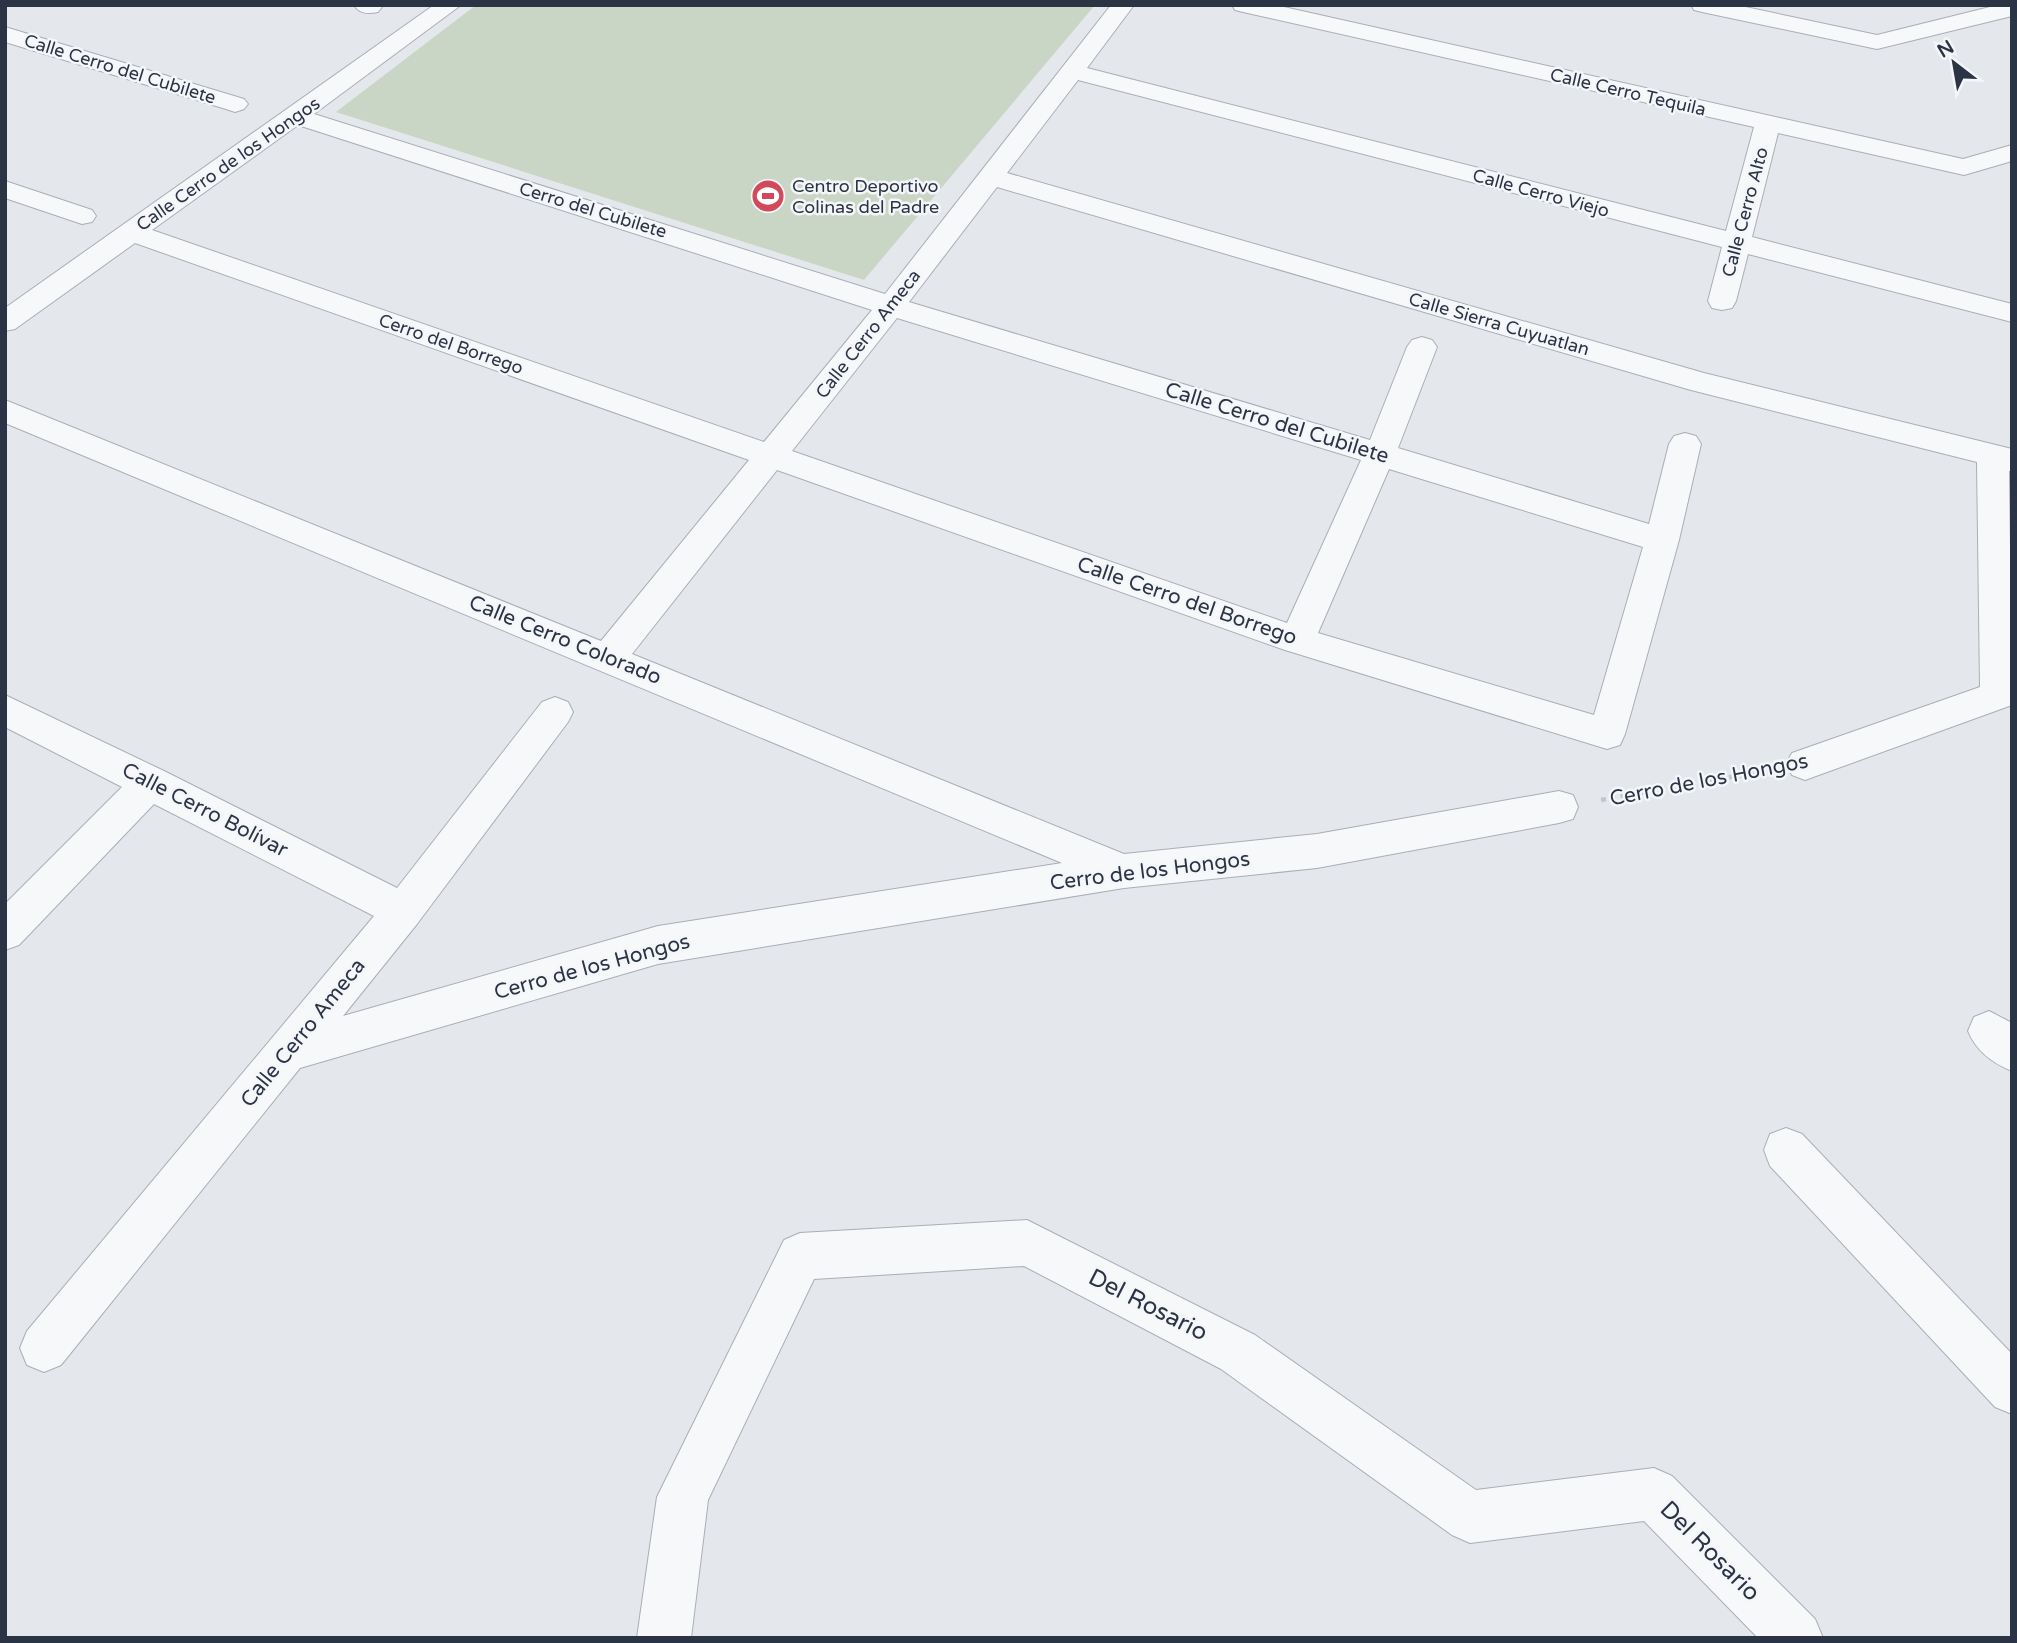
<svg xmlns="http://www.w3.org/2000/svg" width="2017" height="1643" viewBox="0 0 2017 1643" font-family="'Varela Round',sans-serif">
<rect width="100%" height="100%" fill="#e4e7ec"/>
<path fill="#c9d6c5" d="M476 5H1095L864 280 336 112Z"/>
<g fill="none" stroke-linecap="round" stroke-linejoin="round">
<defs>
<path id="street" d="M354 5H380L382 7 378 12C369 14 359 14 354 5Z
M434 5H461L314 114 885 294 1111 5H1134L1087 68 1726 231 1754 127 1243 12 1235 10 1232 5H1275L1963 159 2012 145V161L1964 175 1778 133 1752 237 2012 304V322L1748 254 1736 301 1732 308 1722 310 1712 308 1708 301 1722 247 1078 80 1007 173 1704 373 2012 449V471H2009L2012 705 1805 780 1792 775 1786 764 1792 753 1980 687 1977 462 1691 390 997 187 909 302 1370 440 1407 347 1412 340 1422 337 1432 340 1437 347 1398 448 1649 524 1669 444 1674 436 1685 433 1696 436 1701 444 1679 540 1625 734 1620 745 1607 749 1285 650 777 470 632 654 1124 854 1317 834 1559 791 1573 795 1578 807 1573 819 1559 823 1317 868 1124 888 658 964 300 1068 61 1365 44 1372 27 1365 20 1348 27 1331 374 916 154 804 19 945 5 950V904L122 787 5 727V695L164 771 397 888 542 702 555 697 568 702 573 712 568 722 417 924 343 1016 658 926 1062 863 5 423V400L601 641 749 460 135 243 15 329 5 331V308ZM298 125 872 310 764 442 152 230ZM897 318 1361 460 1287 623 792 451ZM1389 469 1643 547 1594 715 1318 633Z
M1691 5H1736L1877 35 1998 5H2012V16L1877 49 1702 12 1694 10Z
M5 27 244 99 248 104 244 109 235 112 226 109 5 42Z
M5 181 92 210 96 216 92 222 82 224 5 198Z
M1989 1011 2012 1023V1071C1992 1063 1976 1051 1968 1031L1974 1017Z
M1786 1128 1802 1134 2012 1354V1414L1995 1407 1770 1166 1764 1150 1770 1134Z
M1027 1220 1255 1335 1476 1490 1654 1468 1672 1476 1815 1619 1823 1638H1758L1644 1521 1470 1543 1452 1535 1221 1369 1024 1266 814 1279 708 1500 691 1638H637L657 1497 784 1240 800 1233Z"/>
</defs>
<use href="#street" stroke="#a9aeb7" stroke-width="2"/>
<path stroke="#c2c5cb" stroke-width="4.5" stroke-dasharray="5 5" stroke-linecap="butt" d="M1601 800 1764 771"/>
<use href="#street" fill="#f7f8fa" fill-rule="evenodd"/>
</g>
<defs>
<symbol id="stadium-disc" viewBox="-11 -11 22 22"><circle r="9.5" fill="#d1495b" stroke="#f4f6f9"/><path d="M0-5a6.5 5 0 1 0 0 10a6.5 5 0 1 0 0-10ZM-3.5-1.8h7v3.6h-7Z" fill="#fff"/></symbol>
</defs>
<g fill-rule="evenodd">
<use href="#stadium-disc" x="749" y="177" width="38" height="38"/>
</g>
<g text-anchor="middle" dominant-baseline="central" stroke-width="5" stroke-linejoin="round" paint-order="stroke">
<g font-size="18" fill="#2b3445" stroke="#f4f6f9">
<text transform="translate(120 69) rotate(17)">Calle Cerro del Cubilete</text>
<text transform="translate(1628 92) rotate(13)">Calle Cerro Tequila</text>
<text transform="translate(228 164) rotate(-35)">Calle Cerro de los Hongos</text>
<text transform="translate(1541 193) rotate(15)">Calle Cerro Viejo</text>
<text transform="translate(593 210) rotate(17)">Cerro del Cubilete</text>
<text transform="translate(1745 212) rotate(-75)">Calle Cerro Alto</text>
<text transform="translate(1499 324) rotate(16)">Calle Sierra Cuyuatlan</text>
<text transform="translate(868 334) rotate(-52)">Calle Cerro Ameca</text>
<text transform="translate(451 344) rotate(19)">Cerro del Borrego</text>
</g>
<g font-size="18" fill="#2b3445" stroke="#f4f6f9" text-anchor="start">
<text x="792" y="186">Centro Deportivo<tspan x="792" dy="21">Colinas del Padre</tspan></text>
</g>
<g font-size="21" fill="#2b3445" stroke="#f4f6f9">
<text transform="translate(1277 423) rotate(17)">Calle Cerro del Cubilete</text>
<text transform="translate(1187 601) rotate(19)">Calle Cerro del Borrego</text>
<text transform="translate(565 640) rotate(22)">Calle Cerro Colorado</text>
<text transform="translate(1709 780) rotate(-11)">Cerro de los Hongos</text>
<text transform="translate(205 810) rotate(27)">Calle Cerro Bolívar</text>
<text transform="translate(1150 871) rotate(-7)">Cerro de los Hongos</text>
<text transform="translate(592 967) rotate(-15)">Cerro de los Hongos</text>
<text transform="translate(303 1033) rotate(-51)">Calle Cerro Ameca</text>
</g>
<g font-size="24" fill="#2b3445" stroke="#f4f6f9">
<text transform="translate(1148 1305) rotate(27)">Del Rosario</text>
<text transform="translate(1710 1551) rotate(45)">Del Rosario</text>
</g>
</g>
<rect width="2017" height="1643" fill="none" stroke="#2b3445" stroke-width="14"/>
<g transform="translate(1954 63) rotate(329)" stroke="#f4f6f9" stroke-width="5" paint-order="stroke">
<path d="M0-5L12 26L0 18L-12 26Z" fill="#2b3445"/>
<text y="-10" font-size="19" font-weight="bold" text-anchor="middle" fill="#2b3445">N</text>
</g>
</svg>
